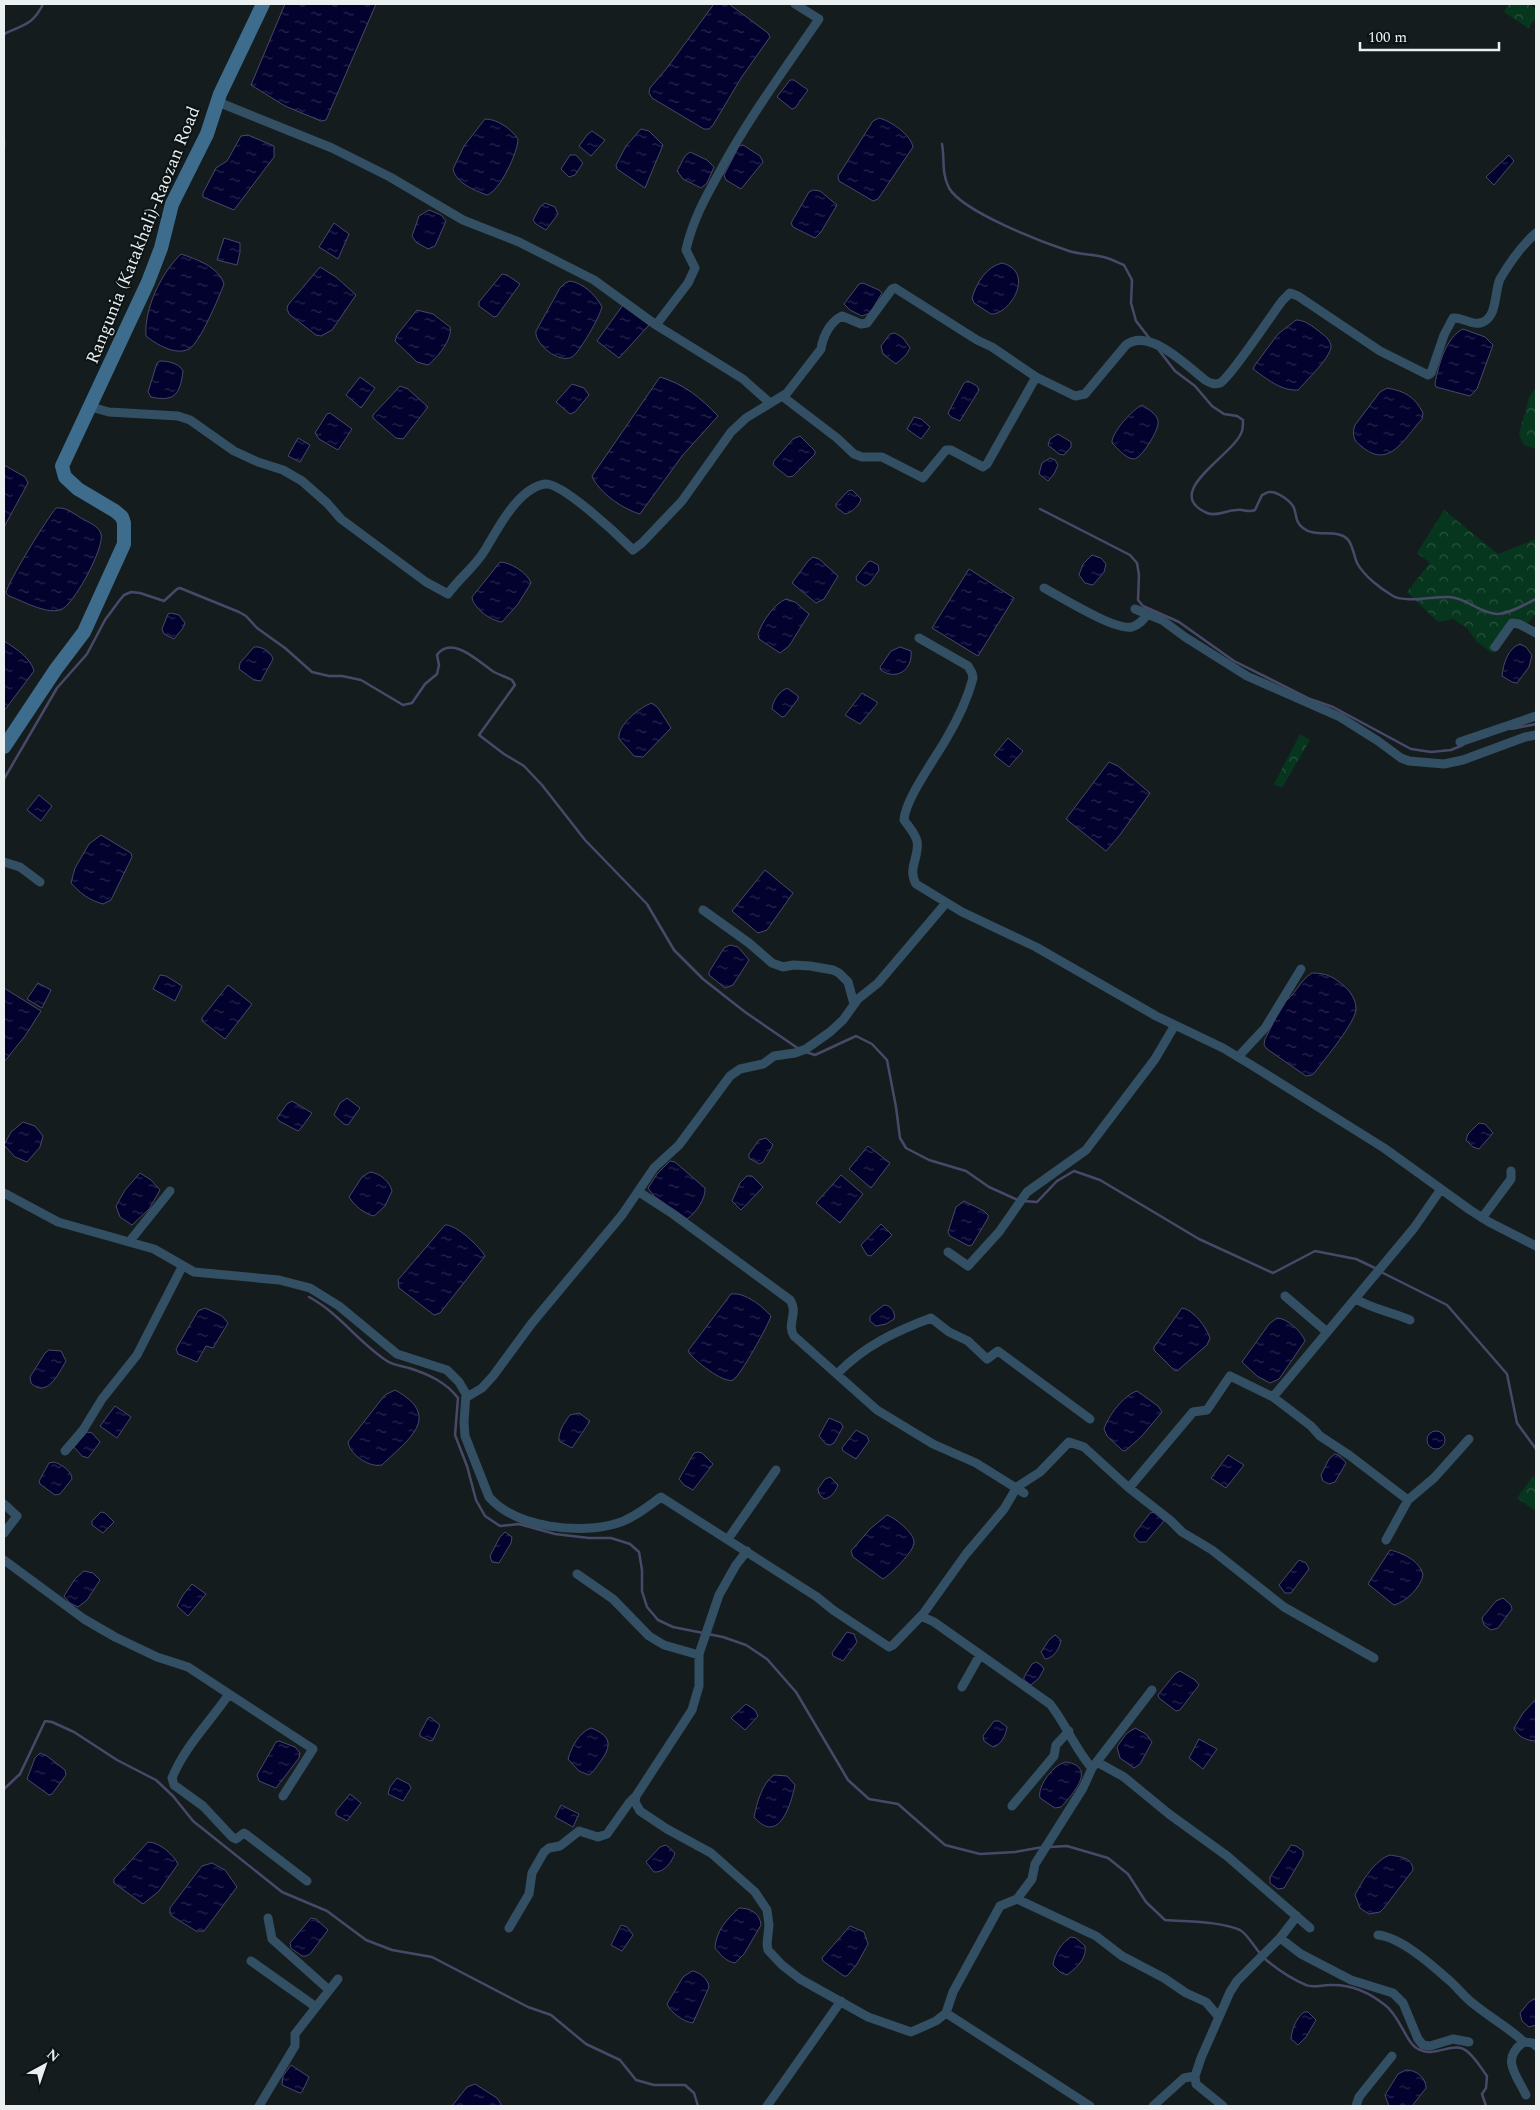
<svg xmlns="http://www.w3.org/2000/svg" width="1540" height="2110" viewBox="0 0 1540 2110" font-family="Spectral,serif">
<defs>
<pattern id="forest-crowns" width="20" height="18" patternUnits="userSpaceOnUse" patternTransform="scale(1.25)"><rect width="20" height="18" fill="#06361d"/><path d="M2 6a3 3 0 1 1 6 0M12 15a3 3 0 1 1 6 0" fill="none" stroke="#2a533e"/></pattern>
<pattern id="water-ripples" width="26" height="14" patternUnits="userSpaceOnUse" patternTransform="scale(1.25)"><rect width="26" height="14" fill="#03022e"/><path d="M2 4q2-2 4 0t4 0M15 11q2-2 4 0t4 0" fill="none" stroke="#28274d"/></pattern>
</defs>
<rect width="100%" height="100%" fill="#151c1e"/>
<path fill="url(#forest-crowns)" d="M1508 4H1528L1536 9V18L1528 28 1504 12Z
M1536 388V449L1524 445 1519 435 1529 397Z
M1444 510 1498 554 1536 539V613L1526 625 1514 626 1492 653 1477 642 1467 628 1453 619 1438 622 1407 592 1430 563 1417 553Z
M1300 734 1310 740 1282 788 1274 784Z
M1533 1476 1536 1479V1507L1534 1510 1517 1498Z"/>
<path fill="url(#water-ripples)" stroke="#484968" d="M285 4H376L326 120 321 121 285 106 251 85Z
M714 4H729L768 33 770 37 741 78 713 125 709 129H704L652 98 649 93 650 88 667 68Z
M790 80H794L808 90 795 108 792 109 777 97Z
M879 118C891 121 911 135 913 147L878 199 873 201 839 181 838 176 873 121Z
M485 119C498 119 511 129 518 139 518 152 500 191 487 195 474 190 456 183 453 169L464 146Z
M641 129 649 131 663 145 645 188 617 169 616 165 626 146Z
M592 131 605 140 591 156 579 146 587 135Z
M248 135 274 146V157L234 210 203 197V193L216 168 227 161 241 136Z
M743 145 760 156 763 162 741 189 726 180 724 175 739 146Z
M690 152 707 160 714 167 707 183 701 188 683 179 677 171 685 156Z
M570 155H576L583 163 575 175 569 177 561 169Z
M1509 155 1514 161 1494 185 1486 177Z
M813 190 820 191 837 205 821 232 815 238 793 227 791 223 809 192Z
M545 203 555 207 558 214 546 230 536 224 533 220 540 207Z
M429 210 441 215 446 221 435 246 428 249 416 242 412 236 419 216Z
M334 223 349 234 338 259 319 247Z
M224 238 240 243V252L237 265 217 260Z
M181 254C196 259 219 267 224 284 219 297 200 343 189 349 175 356 156 344 146 336 144 309 161 273 181 254Z
M1002 263C1036 272 1010 315 991 314L974 303 972 298C977 282 986 267 1002 263Z
M320 267 336 277 356 295 332 330 321 336 316 335 289 314 287 309 288 305Z
M502 274 507 275 520 284 497 316 494 317 479 306V302Z
M570 281C583 283 596 295 602 307 600 316 580 352 572 357 559 364 534 344 536 331L560 288 565 283Z
M863 283 879 290 882 293 870 313 862 316 850 310 844 304 859 284Z
M623 305 649 325 619 358 597 341Z
M417 310 433 314 450 327C453 339 437 358 428 365L417 362 395 341 397 335Z
M1296 320C1305 320 1312 326 1320 332 1324 335 1331 340 1331 347 1330 358 1306 381 1298 390 1281 391 1267 379 1253 369L1255 365 1278 334Z
M1463 329 1485 337 1493 345 1477 389 1470 396 1436 387 1435 384C1438 366 1446 337 1463 329Z
M895 333 903 338 910 348 906 355 896 364 883 354 881 346 890 334Z
M160 361C168 361 179 363 183 371 180 395 174 402 151 397L148 392 157 363Z
M360 377 375 388 361 408 346 395Z
M660 377C684 384 701 398 718 416L682 456 640 514C623 509 599 493 592 476Z
M968 381 977 386 979 390 960 421 951 417 948 413 964 383Z
M572 384 584 388 589 395 575 412 570 414 556 402Z
M400 386 408 389 428 407 403 439 396 438 373 418V415Z
M1387 388C1405 391 1415 397 1423 413L1422 419C1403 440 1389 470 1361 446 1353 440 1352 434 1355 425L1380 392Z
M1142 405C1148 409 1157 414 1158 421 1160 429 1141 459 1134 459 1126 459 1117 448 1112 443 1111 433 1133 409 1142 405Z
M330 413 352 429 338 450 319 439 315 433 327 414Z
M914 417 921 419 930 427 921 439 907 429Z
M1058 434 1071 442V447L1064 455 1059 454 1048 445 1050 439Z
M800 436 815 451V454L793 476 788 477 773 465 774 461 793 439Z
M298 438 310 445 300 462 288 456Z
M1050 458 1055 460 1058 465 1054 474 1048 481 1039 474 1042 463Z
M4 465 25 477 28 483 4 527Z
M852 490 861 499C860 505 851 513 845 514L836 507V504L848 491Z
M56 508C66 507 73 513 81 518 88 522 99 526 101 534 105 547 73 607 60 610 45 614 23 601 9 596L6 593C7 583 48 517 56 508Z
M1092 555 1101 558 1106 564 1104 572 1093 585 1085 583 1079 575 1083 564Z
M813 557 819 559 838 576 824 599 816 603 792 583 808 561Z
M871 561 878 565 879 570 870 583 865 586 857 581 856 577 868 562Z
M500 562C510 562 528 573 531 583L518 604 502 622C491 621 473 608 472 597Z
M969 569 1014 598 978 656 932 628Z
M786 599 795 602 809 614 789 646 780 653 759 639 758 634C762 622 774 604 786 599Z
M171 613 179 615 185 623 183 628 174 639 164 634 162 629 168 614Z
M4 641C15 648 31 658 34 671L4 711Z
M1520 644 1526 647 1532 655 1529 667 1517 683 1512 682 1502 676C1503 664 1508 648 1520 644Z
M254 647C262 646 271 652 273 659L261 681 254 680 239 669 240 663Z
M900 647 911 651C913 670 896 681 881 670L880 667 891 651Z
M787 688 798 696V699L785 716 782 717 772 709C773 700 779 692 787 688Z
M862 693 877 702V704L860 724 845 715Z
M652 703 658 708 671 728 643 757 634 756 619 739C617 725 640 707 652 703Z
M1008 738 1023 751 1009 767 994 755Z
M1109 762 1118 766 1150 793 1119 836 1106 851 1066 819Z
M39 795 52 806 41 821 27 810Z
M101 835 131 853 132 857 111 900 103 904C89 900 81 894 71 883L75 868 89 844Z
M765 870 793 893 767 930 758 933 732 911Z
M730 945 738 947 749 960 733 985 725 988 709 975V972L724 948Z
M1312 973C1326 973 1332 976 1343 985 1349 990 1356 999 1356 1008 1357 1021 1324 1060 1315 1072L1312 1075 1306 1076 1267 1049 1264 1045 1265 1039 1284 1002C1295 996 1299 981 1312 973Z
M160 975 166 976 182 986 175 1001 153 989Z
M38 983 51 990 42 1008 27 999Z
M228 985 252 1004 225 1039 202 1021V1018Z
M4 988 41 1011 25 1036 4 1062Z
M347 1098 360 1108 348 1125 344 1124 334 1115 340 1103Z
M292 1101 312 1113 302 1127 298 1131 279 1121 277 1118 287 1104Z
M23 1122 35 1126 43 1136 40 1147 27 1162 15 1157 4 1145 11 1132Z
M1479 1123 1485 1124 1493 1133 1479 1149 1473 1147 1466 1140 1468 1134Z
M766 1138 773 1145 763 1162 759 1164 749 1158V1154L759 1140Z
M868 1146 890 1163 871 1188 849 1169Z
M670 1161 675 1162 705 1188C706 1198 696 1213 687 1219L654 1196 648 1188 657 1174Z
M370 1172C380 1173 390 1182 392 1191L385 1206 374 1216C364 1214 354 1205 349 1197L362 1177Z
M140 1173 151 1180 160 1190 149 1209 132 1225 120 1217 116 1206 125 1190Z
M841 1175 863 1194 840 1223 816 1203Z
M747 1176H752L763 1187 741 1210 732 1201 740 1183Z
M964 1201 984 1211 988 1215V1218L972 1245 969 1246 950 1236 948 1232 956 1207Z
M881 1224 892 1235 871 1256 867 1255 861 1245Z
M445 1225C456 1224 480 1247 485 1256L440 1313 434 1315 399 1288 398 1280Z
M731 1294C745 1292 762 1306 771 1316 769 1324 739 1378 733 1380 724 1384 693 1360 688 1351Z
M884 1305C891 1305 896 1313 894 1319L886 1324 876 1326 870 1321V1316Z
M205 1308 222 1316 228 1323 213 1348 206 1346 197 1362 178 1354 176 1349 198 1311Z
M1182 1308C1194 1310 1206 1327 1210 1338L1207 1345 1177 1371 1174 1370 1154 1350V1347Z
M1277 1318C1287 1318 1302 1332 1305 1341L1279 1379 1270 1383 1257 1376 1242 1362 1269 1324Z
M49 1350 61 1351 66 1361C59 1373 47 1399 31 1383L30 1377 45 1353Z
M395 1390C444 1417 407 1440 382 1465 370 1468 350 1455 348 1442L385 1395Z
M1137 1391 1158 1406 1162 1412 1141 1437 1125 1451 1122 1450 1107 1436 1104 1429C1108 1416 1124 1395 1137 1391Z
M115 1406 131 1417 117 1438 100 1426Z
M579 1413 590 1421 572 1448 559 1441C558 1432 564 1423 570 1415Z
M829 1418 841 1423 843 1427 834 1443 830 1445 826 1444 819 1436Z
M856 1430 867 1436 869 1441 856 1459 843 1451 842 1448Z
M1427 1440a9 9 0 1 1 18 0a9 9 0 1 1-18 0Z
M87 1432 92 1433 100 1442 88 1458 82 1456 74 1447Z
M698 1452 702 1453 713 1464 693 1490 684 1485 679 1479 694 1453Z
M1335 1454 1340 1456 1346 1463 1335 1482 1329 1484 1323 1481 1321 1475 1329 1459Z
M1228 1455 1244 1465 1226 1488 1211 1478Z
M54 1462C61 1464 72 1471 72 1479L60 1494 55 1495 40 1484 39 1481 49 1463Z
M830 1477 838 1485C836 1491 831 1498 824 1499L819 1494 818 1489 825 1479Z
M101 1512 105 1513 114 1522 103 1533 92 1525V1521Z
M1155 1512 1164 1520 1163 1522 1146 1542H1139L1134 1536 1135 1533 1150 1513Z
M887 1515C895 1518 915 1533 914 1543 914 1551 890 1575 883 1579L853 1557 851 1551 870 1529Z
M505 1532 512 1537 511 1543 499 1563 492 1562 490 1556 500 1537Z
M1390 1550C1403 1553 1420 1561 1423 1575 1421 1587 1406 1602 1394 1605L1368 1584Z
M1299 1560 1306 1563 1309 1569 1291 1593H1285L1279 1585Z
M84 1571 93 1573 100 1580 87 1600 78 1607 70 1603 64 1596 75 1579Z
M192 1584 206 1594 188 1616 177 1606 183 1595Z
M1503 1598 1511 1605 1512 1609 1498 1628 1491 1630 1484 1625 1482 1618 1496 1601Z
M847 1632 854 1634 857 1642 843 1661 833 1656 832 1653Z
M1055 1635 1061 1640C1060 1648 1053 1659 1045 1659L1041 1652 1049 1640Z
M1036 1662 1041 1665 1044 1669 1039 1678 1031 1685 1024 1680V1677L1032 1664Z
M1180 1671 1195 1680 1199 1685 1180 1710 1176 1711 1159 1698 1158 1695 1175 1674Z
M1536 1699V1741C1528 1741 1517 1737 1514 1728L1523 1713Z
M746 1704 755 1710 758 1716 745 1730 731 1718Z
M430 1717 440 1725 433 1740 430 1741 420 1736V1733L428 1718Z
M994 1721H999L1007 1727C1006 1735 1001 1745 993 1747L984 1741 983 1736Z
M591 1728C612 1736 612 1746 600 1762 596 1767 594 1772 589 1775L579 1771 568 1759C571 1748 579 1732 591 1728Z
M1135 1728 1146 1734 1152 1742 1140 1764 1134 1768 1120 1758 1117 1747 1126 1734Z
M1199 1739 1217 1749 1203 1769 1189 1758Z
M279 1741 295 1747 300 1753 299 1758 276 1788 259 1781 257 1775 276 1742Z
M40 1753 47 1756 65 1770 66 1775 52 1794 49 1795 27 1779 35 1758Z
M1066 1762C1098 1767 1072 1795 1061 1807L1055 1808 1040 1798C1037 1786 1054 1764 1066 1762Z
M774 1775 787 1776 795 1785C791 1804 779 1846 754 1817 757 1803 762 1783 774 1775Z
M397 1778 409 1784 411 1788 403 1801 388 1794 390 1787Z
M350 1794 361 1803 347 1821 336 1815V1811Z
M561 1805 579 1814 573 1827 555 1817Z
M148 1842C159 1842 173 1854 178 1864L159 1891 143 1904 114 1883V1879Z
M666 1845 675 1853C672 1862 664 1873 654 1872L646 1862 660 1847Z
M1291 1845 1296 1846 1303 1851V1856L1284 1888 1278 1889 1270 1883V1877Z
M1390 1855C1400 1857 1412 1857 1413 1870L1384 1908 1380 1912 1369 1914 1360 1908 1355 1895C1362 1881 1375 1860 1390 1855Z
M212 1863 225 1870 237 1887 204 1931H196L172 1916 170 1913V1908L202 1866Z
M739 1908C750 1908 760 1913 761 1925L744 1954 735 1963C725 1961 721 1955 715 1948 716 1931 727 1919 739 1908Z
M311 1918 316 1919 328 1930 310 1954 306 1956H302L291 1948 290 1943Z
M621 1925 627 1927 633 1935 622 1951 611 1945Z
M850 1926 864 1932 868 1944 857 1964 847 1976H844L823 1961 822 1958Z
M1071 1937 1076 1938 1085 1946C1087 1959 1076 1968 1067 1975L1060 1972 1053 1965C1054 1955 1062 1942 1071 1937Z
M692 1971C700 1972 708 1979 709 1987L693 2023C684 2022 670 2012 667 2004L683 1977Z
M1536 1998V2025L1529 2027 1522 2021 1520 2013 1529 2002Z
M1304 2012H1308L1316 2020 1306 2037 1298 2045 1291 2039C1292 2028 1296 2019 1304 2012Z
M291 2065 309 2077 302 2092 300 2093 282 2085 283 2076Z
M1406 2070C1417 2070 1426 2078 1426 2088L1412 2106H1389L1385 2095 1398 2074Z
M475 2084 497 2098 501 2104 500 2106H452L467 2087Z"/>
<g fill="none" stroke-linecap="round" stroke-linejoin="round">
<path stroke="#484968" stroke-width="2.5" d="M4 34C23 25 33 25 43 4
M4 139V146
M942 144C945 160 941 172 949 188 963 212 1042 242 1069 251 1081 255 1095 254 1107 258 1113 260 1119 263 1124 265L1132 280 1131 303 1136 321 1150 339
M1158 349 1175 371 1195 386 1212 406 1224 414 1237 416 1243 420C1243 423 1243 428 1242 431 1235 455 1160 492 1207 513 1218 517 1226 510 1237 510 1244 509 1248 513 1255 510L1262 495C1265 494 1267 492 1269 492 1277 491 1291 501 1294 508 1297 516 1295 522 1303 528 1316 539 1339 527 1349 541 1353 547 1354 556 1357 563 1364 576 1381 589 1393 596 1405 603 1436 596 1450 597 1466 598 1480 613 1497 614 1510 614 1525 604 1536 599
M1040 509 1130 555 1137 563 1139 575 1138 600 1143 606 1179 622 1234 661 1310 699 1333 707 1411 749 1431 752 1451 750 1463 745
M1511 729 1536 724
M4 779 57 688 87 654 105 620 119 601 124 595 131 592 140 593 164 601 177 589 180 588 239 612 246 616 257 628 285 648 312 672 329 676H342L361 680 403 705 412 703 425 684 437 674 439 665 437 655C452 634 480 663 494 672 500 675 506 677 512 680L515 685 479 735 504 754 524 766 542 785 585 840 647 904 674 950 703 979 745 1012 799 1049
M806 1052 815 1055 856 1036 872 1044 887 1060 896 1107 900 1138 906 1148 929 1160 966 1171 989 1187 1018 1200
M1023 1201 1037 1202 1057 1181 1074 1171 1100 1180 1199 1239 1273 1273 1315 1251 1356 1259 1377 1269
M1381 1272 1447 1305 1507 1374 1517 1423 1536 1449
M309 1297C339 1313 358 1342 387 1361 393 1365 402 1366 409 1368 428 1374 446 1382 458 1398L455 1435 467 1466 476 1500 485 1516 500 1526 519 1524 555 1534 589 1538H611L630 1544 639 1552 642 1570V1591L647 1607 658 1620 673 1627 723 1637 746 1645 767 1659 796 1692 848 1780 869 1799 898 1804 945 1845 980 1854 1015 1852 1043 1847
M4 1789 20 1774 45 1721 52 1722 74 1732 117 1760 156 1780 173 1796 193 1821 282 1892 327 1911 366 1940 392 1950 432 1957 528 2007 551 2015 586 2044 620 2060 636 2080 654 2085H685L694 2093 698 2106
M1049 1847 1067 1846 1108 1858 1128 1874 1146 1902 1165 1920C1188 1922 1219 1921 1240 1930 1248 1934 1257 1952 1265 1959 1277 1969 1292 1979 1306 1985 1312 1988 1322 1985 1329 1985 1349 1984 1369 1992 1385 2005 1400 2016 1406 2043 1418 2049 1435 2059 1454 2039 1468 2052 1476 2059 1481 2068 1487 2076L1486 2088 1482 2094 1486 2106"/>
<path stroke="#334f64" stroke-width="9" d="M218 102 332 148 390 177 463 220 519 242 594 280 656 325 743 379 770 403
M656 325 688 283 695 268 686 250C692 222 705 198 719 173 748 119 784 70 819 19L795 4
M782 396 837 438 854 454 862 457H882L923 478 946 450H951L983 467 987 464 1036 377
M91 407 109 412 178 416 190 420 234 451 258 462 283 470 302 481 327 503 341 519 426 582 448 594C459 578 475 567 485 550 497 530 518 488 545 484 562 482 619 536 633 550L642 543 682 501 731 432 746 418 787 393 821 349C823 336 830 322 842 316L861 324 867 323 892 289 895 288 977 340 992 347 1036 377 1075 396 1085 394 1126 345C1149 327 1187 366 1205 380 1210 383 1214 385 1220 383 1229 379 1273 313 1282 301L1290 293 1298 296 1380 351 1428 375 1431 373 1444 335 1453 318C1462 317 1471 325 1480 323 1498 319 1494 292 1500 279 1510 262 1521 246 1536 233
M1044 588C1061 597 1115 631 1132 627 1139 625 1143 620 1147 615
M1135 609 1162 620 1185 637 1247 676 1340 717 1378 741 1401 758 1409 761 1444 764 1463 760 1525 737 1536 735
M919 638 968 666 972 673 973 678C967 701 957 721 945 741 934 760 905 800 904 820 909 827 915 833 917 841 920 856 907 869 916 884L962 912 1036 947 1156 1016 1223 1048 1253 1066 1384 1148 1470 1210 1489 1222 1536 1246
M1495 647 1512 623 1519 624 1536 633
M1460 742 1536 716
M4 862 20 867 40 882
M703 910 749 943 772 963 783 967 793 965 810 966 833 970 839 973 848 982 854 1004
M1238 1057 1265 1028 1301 969
M639 1192 673 1214 790 1300C799 1313 786 1324 794 1336L877 1410 933 1444 976 1463 1024 1493
M4 1193 58 1222 154 1249 194 1272 279 1280 310 1288 339 1306 397 1354 447 1370 459 1382 466 1394 464 1422 465 1436 489 1497C516 1528 581 1535 618 1523 634 1518 648 1506 661 1497L817 1597 833 1610 889 1647 893 1645 923 1614 966 1554 1004 1509 1017 1487 1040 1472 1069 1442 1084 1447 1129 1488 1170 1520 1182 1532 1212 1550 1284 1607 1374 1658
M1482 1218 1511 1179V1171
M129 1242 170 1191
M948 1252 968 1266 999 1232 1027 1192 1086 1150 1155 1059 1175 1025
M1285 1296 1327 1332
M1356 1299C1372 1309 1392 1312 1410 1320
M837 1374C864 1346 896 1331 931 1318L949 1332 968 1341 987 1359 998 1351 1090 1419
M467 1397 482 1388 493 1376 532 1323 622 1215 654 1168 679 1145 730 1076 740 1069 763 1064 774 1056 795 1053 806 1049 830 1032 843 1020 858 999 878 983 946 903
M1273 1397 1311 1426 1320 1436 1349 1455 1408 1500 1434 1478 1469 1439
M65 1451 83 1430 102 1399 137 1355 182 1267
M1129 1488 1193 1412 1207 1410 1230 1376 1273 1397 1414 1228 1441 1189
M4 1504 17 1516 4 1533
M728 1539 776 1470
M1386 1540 1408 1500
M747 1551 736 1565 719 1595 699 1654V1686L692 1710 636 1796 635 1802 640 1811 667 1829 711 1853 755 1892 767 1910 769 1925 767 1944 768 1950 782 1965 800 1979 868 2017 911 2032 936 2021 946 2013 1090 2106
M4 1560 84 1619 115 1637 157 1657 188 1667 229 1694C210 1722 185 1746 172 1778L174 1785 203 1806 232 1837 236 1839 244 1833 247 1835 307 1881
M577 1574 613 1599 649 1636 664 1645 699 1655
M921 1616 934 1622 1050 1704C1066 1724 1075 1749 1092 1768
M962 1687 980 1655
M229 1694 313 1749 283 1796
M1097 1762 1124 1777 1169 1814 1227 1856 1310 1928
M1012 1806 1054 1756 1056 1745 1069 1731
M1017 1899 1096 1936 1122 1956 1164 1978 1186 1993 1206 2002 1218 2016
M268 1918 272 1939 329 1990
M509 1928 529 1894 532 1873 544 1852 549 1848 560 1846 579 1831 598 1837 607 1834 629 1803 636 1796
M1378 1935C1401 1937 1433 1966 1450 1981 1458 1988 1465 1998 1475 2005 1491 2018 1509 2028 1524 2042L1533 2043 1536 2046
M1280 1938 1301 1954 1351 1980 1393 1993 1403 2003 1418 2039 1423 2045 1430 2046 1453 2039 1469 2042
M251 1961 316 2007
M946 2013 953 1992 1000 1906 1017 1899 1032 1879 1035 1864 1083 1788 1092 1768 1152 1690
M1524 2042C1500 2059 1516 2074 1526 2095
M259 2106 295 2046V2034L338 1979
M767 2106 841 2001
M1153 2106 1184 2078 1195 2076
M1223 2106 1196 2084 1195 2076 1201 2058 1230 1992 1237 1981 1280 1938 1297 1916
M1356 2106 1359 2097 1392 2056"/>
<path stroke="#3d6c8d" stroke-width="14" d="M4 747 56 669 84 632 124 544V523L122 517 115 511 78 489 65 477 62 466 148 282 161 248 172 204 207 134 220 94 263 4"/>
</g>
<g text-anchor="middle" dominant-baseline="central" stroke-width="4" stroke-linejoin="round" paint-order="stroke">
<g font-size="18" fill="#eaeff0" stroke="#0c1315">
<text transform="translate(143 235) rotate(-68)">Rangunia (Katakhali)-Raozan Road</text>
</g>
</g>
<rect width="1540" height="2110" fill="none" stroke="#eaeff0" stroke-width="10"/>
<g transform="translate(45 2065) rotate(40)" stroke="#0c1315" stroke-width="4" paint-order="stroke">
<path d="M0-4L9 19L0 12L-9 19Z" fill="#eaeff0"/>
<text y="-8" font-size="14" font-weight="bold" text-anchor="middle" fill="#eaeff0">N</text>
</g>
<path d="M1360 42v8h139v-8" fill="none" stroke="#eaeff0" stroke-width="2.5"/>
<text x="1368" y="42" font-size="15" fill="#eaeff0" stroke="#0c1315" stroke-width="4" paint-order="stroke">100 m</text>
</svg>
